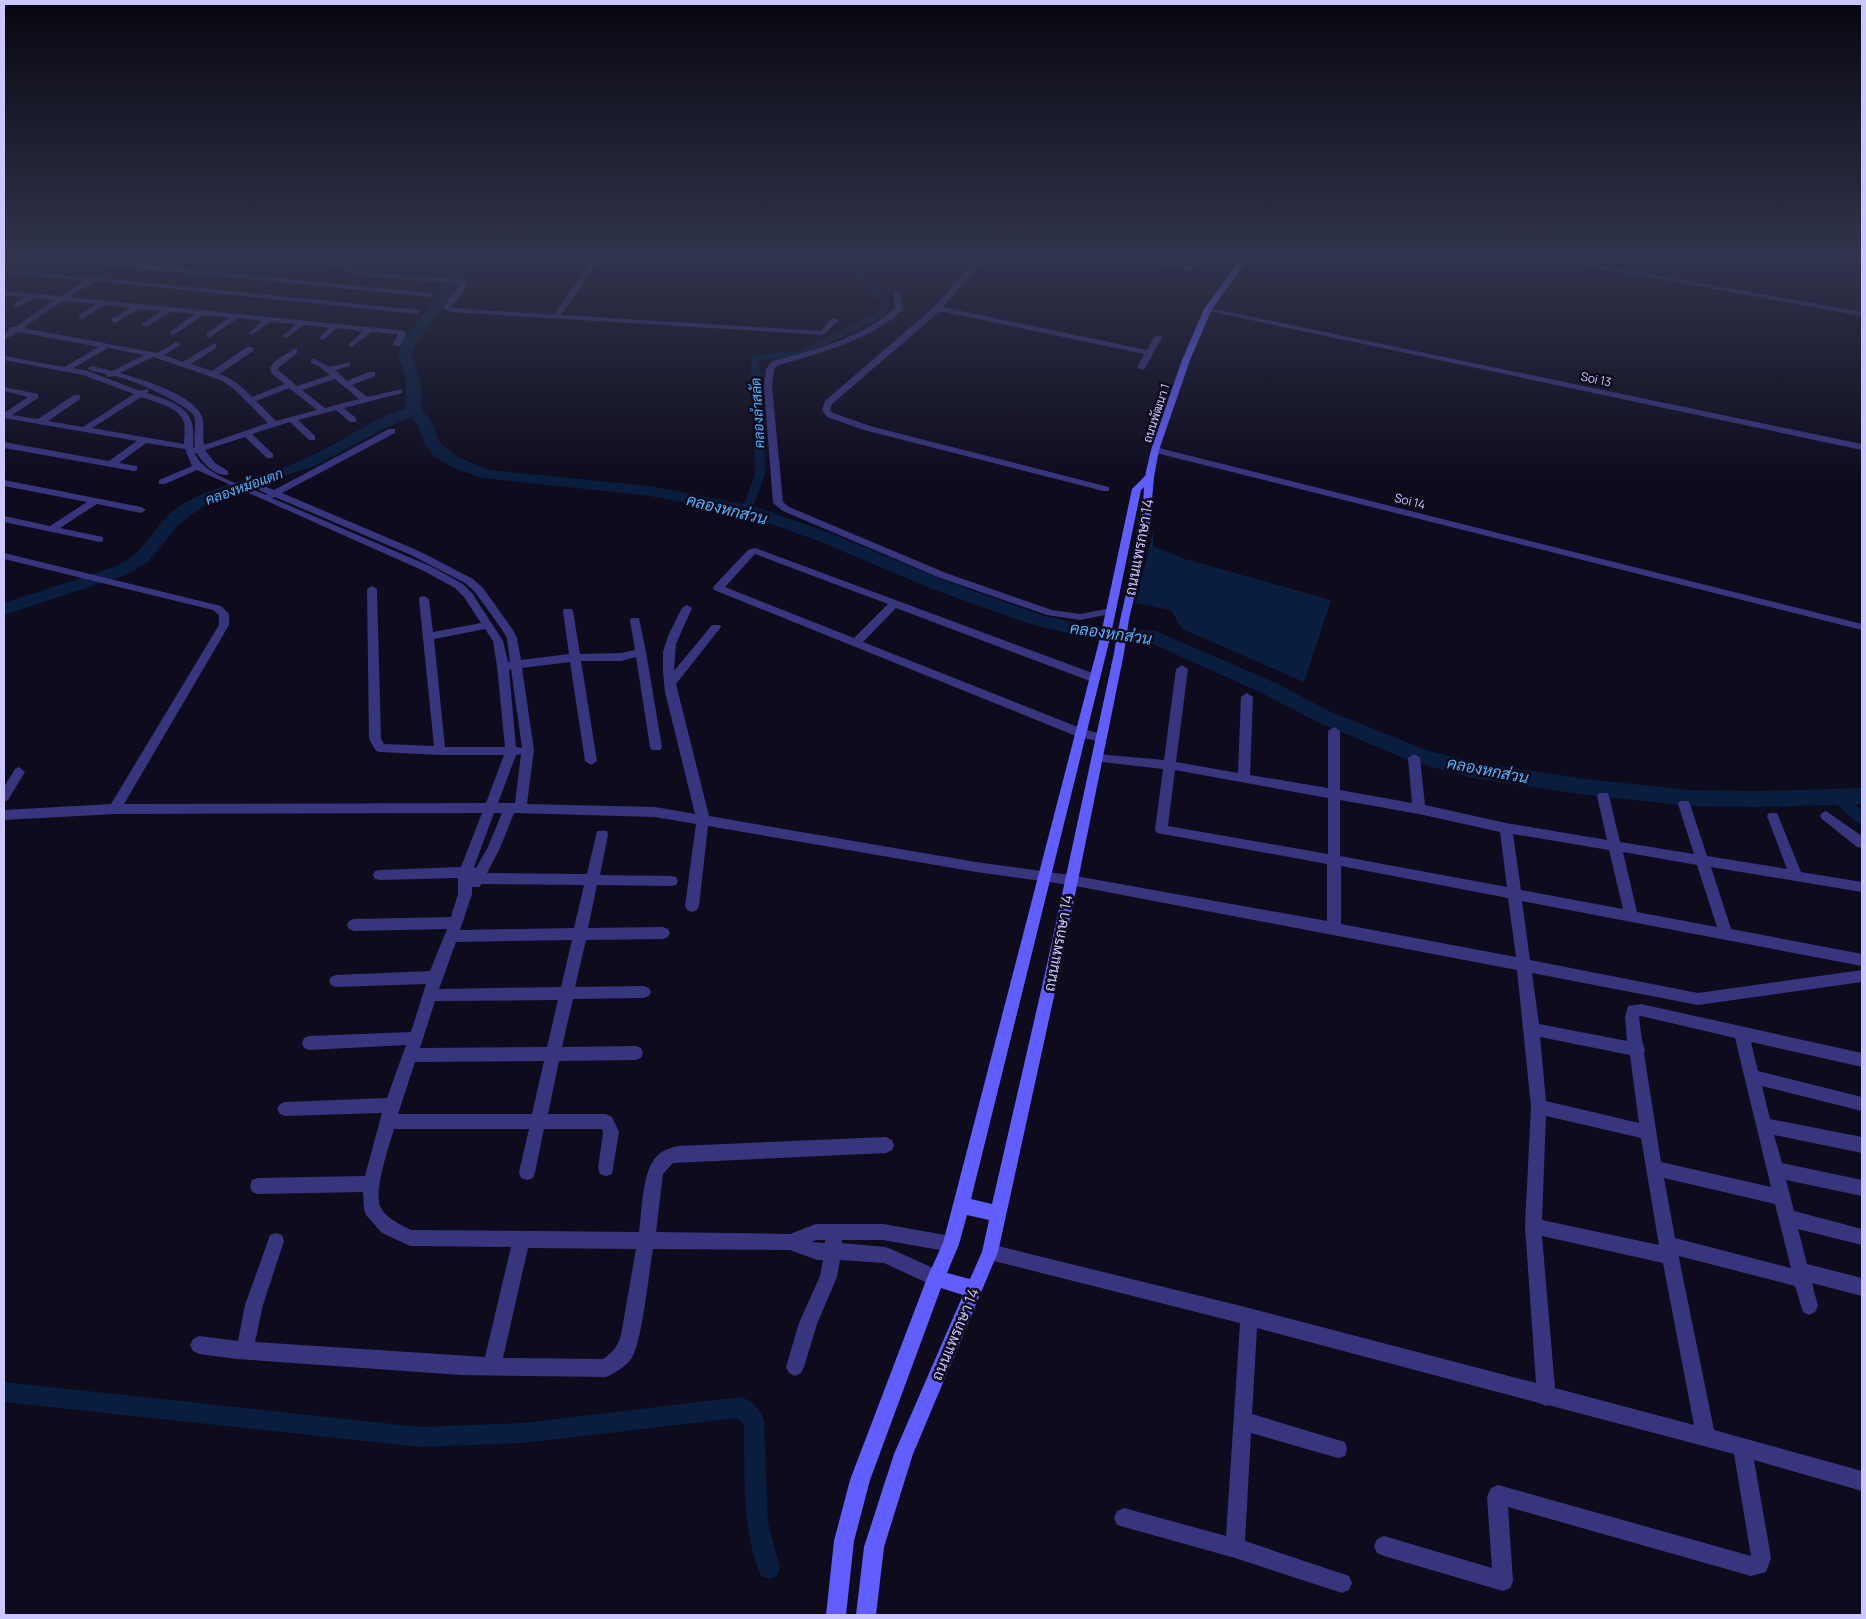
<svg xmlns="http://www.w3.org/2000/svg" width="1866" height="1619" viewBox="0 0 1866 1619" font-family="Manrope,Sarabun,sans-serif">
<rect width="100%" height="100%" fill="#0e0b1d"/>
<path fill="#091d3e" d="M1153 530V546L1185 559 1331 600 1304 682 1182 629 1171 610 1136 603Z"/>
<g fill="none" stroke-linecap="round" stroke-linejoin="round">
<path fill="#091d3e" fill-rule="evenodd" d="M828 254C850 254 880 288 892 306L882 317 805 355 759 360 764 408 765 474 752 510 751 512H743L742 510 755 474 754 408 750 358 754 355 800 351 876 313 884 306 867 286Z
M1838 792 1843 793 1862 811V824L1857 823 1833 801 1831 797 1833 793Z
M4 1382 420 1427 523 1423 741 1397C752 1401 760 1409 764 1420L768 1523 780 1568 777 1576 769 1579 761 1576C741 1528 745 1475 744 1424L737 1418 523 1443 420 1447 4 1402Z"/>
<path fill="#091d3e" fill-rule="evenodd" d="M468 254H480L417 342 412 355 420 377 422 410 431 421 440 443 458 457 490 470 650 486 753 506 830 533 949 582 1042 615 1088 626 1156 631 1278 684 1329 711 1426 750 1473 762 1586 779 1690 790 1758 791 1862 788V804L1758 807 1690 806 1586 795 1473 778 1413 762 1315 721 1264 694 1146 641 1088 638 1030 624 935 590 818 541 743 514 650 496 482 478 454 468 434 456 424 443 418 425 411 417 379 431 315 466 233 493 202 507 178 525 148 562 126 575 4 615V603L114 567C122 563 130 559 136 553 151 539 160 520 177 508 215 482 263 478 304 459 339 444 369 420 406 408V377L398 355 403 342Z"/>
<path fill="#37357e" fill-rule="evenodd" d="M10 254H36L430 293 434 295 430 297 13 256Z
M224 254H252L337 262 363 272 465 280 469 282 451 307 452 308 554 315 597 254H604L561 315 821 331 832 318 839 320 823 335 450 312 443 307 460 284 362 276 336 266 227 256Z
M982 254H989L943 307 1147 350 1155 336H1161L1162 338 1144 370 1137 368 1144 354 940 311 832 404 830 410 833 413 870 426 1109 487V491H1103L864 430 827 417 822 410 825 401 935 306Z
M1113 254H1127L1190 267 1196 263 1200 265 1191 271Z
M1521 254H1537L1862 312V316Z
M4 269 91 278 99 274 103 276 101 278 419 310 420 312 416 314 96 281 69 297 397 330 404 331 406 336 400 346H397L393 344 398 334 371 332 352 347 348 345 363 331 337 328 323 340 319 338 329 328 304 325 286 338 282 336 296 324 270 322 252 335 248 333 262 321 238 318 210 337H207V333L229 318 203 315 174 335H171V331L195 314 171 312 146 327 142 325 143 323 162 311 139 309 115 323 111 321 112 319 131 308 105 305 82 319H79V315L97 304 63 301 23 328 157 353 176 342 180 344 179 346 164 355 183 362 213 344H216V348L191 364 212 371 247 347H253V351L219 374C233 378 242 387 252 397L285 384 272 374 270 368 275 361 294 349H297V353L278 368 279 371 297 386 330 375 320 367 311 363V359H314L330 367 350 362V366L335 370 347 381 369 372H375V376L352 385 367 397 402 389V393L344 408 356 418V422H350L336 410 298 420 315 436V440H309L290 422 252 434 273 454V458H267L245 437 205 450 215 463 228 471V475C215 476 203 464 197 453H195C201 474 247 487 266 495L267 494 245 483 250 480 274 490 389 429H395V433L282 493 419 551 473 579 483 588 513 630 517 638 521 660 569 654 563 611 564 609H572L573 611 580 654 621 653 635 650 630 620 631 618H639L646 652 662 747 660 750H652L650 747 636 657 621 661H581L597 761 591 765 585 761 570 662 522 668 534 750 527 804 655 807 695 814 665 692 663 671V652L668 636 682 608 687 605 692 608 676 644 674 671 712 625H720L721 627 676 684 709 816 976 862 1070 875 1327 921V864L1157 833 1155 830 1163 769 1093 761 1091 758 1097 754 1164 760 1176 669 1182 665 1188 669 1176 762 1238 773 1241 697 1247 693 1253 697 1250 775 1328 788V731L1334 727 1340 731V790L1412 803 1408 758 1414 754 1420 758 1425 805 1506 823 1607 840 1597 796 1599 793H1607L1609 796 1620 842 1694 854 1678 804 1680 801H1688L1690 804 1707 856 1787 869 1767 816 1769 813H1777L1801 872 1862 882V892L1711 867 1731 929 1862 954V966L1522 901 1530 960 1698 993 1862 970V982L1698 1005 1532 973 1539 1024 1627 1041 1625 1017 1628 1006 1641 1004 1862 1053V1067L1751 1042 1758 1071 1862 1097V1111L1762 1086 1770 1119 1862 1137V1153L1774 1135 1782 1163 1862 1180V1196L1786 1180 1794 1211 1862 1229V1245L1798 1229 1807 1264 1862 1278V1296L1812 1283 1818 1306 1815 1312 1809 1315 1803 1312 1795 1286 1679 1256V1258L1714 1430 1862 1471V1491L1754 1460 1771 1558 1766 1572 1751 1576 1508 1507 1513 1581 1510 1588 1503 1591 1384 1556 1377 1553 1374 1546 1377 1539 1384 1536 1492 1568 1487 1497 1491 1488 1498 1485 1751 1556 1734 1454 1548 1405 1546 1406 1539 1403 1257 1328 1252 1414 1338 1440 1345 1442 1347 1449 1345 1456 1338 1458 1251 1433 1245 1541 1349 1576 1352 1583 1349 1590 1342 1593 1235 1558 1117 1525 1114 1518 1117 1511 1124 1508 1226 1536 1240 1323 990 1260 984 1258 982 1252 984 1246 990 1244 1249 1308 1536 1383 1525 1226 1531 1107 1517 970 1070 885 976 872 708 826 699 906 697 910 692 912 687 910 685 906 696 824 655 817 514 813 500 848 487 873 587 874 596 835 597 831H607L608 835 600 875 671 876 676 877 678 881 676 885 671 886 597 885 588 928 663 927 668 929 670 933 668 937 663 939 586 940 575 987 644 986 649 988 651 992 649 996 644 998 573 999 562 1047 636 1046 641 1048 643 1053 641 1058 636 1060 559 1061 548 1114H606L612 1117 619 1132 612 1174 606 1176 600 1174 598 1168 603 1133 602 1129H544L535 1172 533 1178 527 1180 521 1178 519 1172 529 1129H394C389 1146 374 1190 380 1206 385 1218 400 1224 411 1230L639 1232C642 1212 642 1170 657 1156 662 1150 671 1148 678 1146L886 1137 892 1140 894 1145 892 1150 886 1153 673 1163 663 1174 656 1232 790 1234 816 1224H883L951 1236 957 1238 959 1244 957 1250 951 1252 883 1240H842V1243L885 1247 891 1249 942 1272 945 1278 942 1284 936 1287 884 1263 840 1260 837 1277 817 1324 804 1367 801 1373 795 1376 789 1373 786 1367 799 1323 820 1276 823 1260H817L790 1250 653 1249C649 1271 642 1344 631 1359 625 1367 615 1373 606 1377L461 1375 237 1359 199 1354 193 1351 190 1345 193 1339 199 1336 238 1341 245 1305 268 1241 270 1235 276 1233 282 1235 284 1241 263 1305 255 1342 485 1357 511 1247 410 1246 382 1233 366 1215 364 1209 363 1192 258 1194 252 1192 250 1186 252 1180 258 1178 365 1176 382 1113 285 1116 280 1114 277 1109 280 1104 285 1102 387 1098 406 1045 309 1050 304 1048 302 1043 304 1038 309 1036 411 1032 426 984 336 987 331 985 329 981 331 977 336 975 430 971 447 929 354 931 349 929 347 925 349 921 354 919 451 917 458 894V878L380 880 375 879 373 875 375 871 380 870 461 867 482 813 115 814 4 820V810L111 804 219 625V615L213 610 4 559V553L221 606 229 614V625L124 804 486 803 504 755H440L380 752 376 751 369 739 367 589 372 586 377 589 381 739 384 744 434 746 419 599 420 597 424 596 429 599 433 632 481 623 464 597 455 588 424 571 197 470 165 484H159V480L192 466 185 449 146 443 119 463 137 466V470L134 471 4 448V442L109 461 137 441 4 418V413L28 397 4 391V387L38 394V398L12 415 38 419 74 395H80V399L48 421 83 427 134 394 83 375 4 360V356L64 367 99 347 18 332 4 340V335L11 327H15L54 300 35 298 17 308 13 306 14 304 26 297 4 295V291L60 296 85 281 4 273ZM108 348 144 355 112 371 92 366 88 368 89 370 106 374V377C109 377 111 376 114 376 127 377 188 404 194 416 197 425 193 438 195 447L193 448C193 440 194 431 192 424 188 404 163 399 147 393L149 391 148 389 140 391 88 371 73 368ZM153 357 221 380 234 389 268 423 204 445C202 436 205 425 202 417 195 395 140 379 120 373ZM335 379 359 399 325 408 302 390ZM289 388 317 410 276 421 256 401ZM141 397C154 402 177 406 183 420 186 427 184 436 184 444L92 428ZM275 497 411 555 465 583 475 592 503 631 507 638 510 662H508L503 641 472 593 463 584 432 567 272 498ZM485 629 493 641 497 666 505 747H445L434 639ZM511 669 522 748 516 747 509 670ZM521 754 515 803H498L516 755ZM1175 770 1328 798V854L1168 826ZM1340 800 1419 814 1500 832 1507 887 1340 856ZM494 813H502L488 847 476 868 474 867ZM1513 834 1609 850 1623 909 1521 890ZM1623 852 1697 865 1717 927 1637 912ZM1341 866 1508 898 1516 957 1341 924ZM481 884 584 885 574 928 460 930 472 894V887H480ZM572 940 561 987 439 989 456 942ZM558 1000 547 1047 420 1048 435 1001ZM1641 1016 1735 1038 1771 1187 1661 1162 1644 1053 1645 1050 1642 1040 1639 1017ZM1540 1037 1630 1055 1639 1123 1546 1101ZM544 1061 532 1114H398L415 1062ZM1546 1116 1641 1138 1659 1245 1542 1220ZM1664 1178 1775 1204 1791 1268 1675 1238ZM1542 1236 1663 1263 1694 1425 1555 1388ZM816 1240H825V1243L812 1242ZM528 1248 636 1249 621 1335C618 1346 613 1352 603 1359L503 1358Z
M893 290 900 292 903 309C877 338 815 355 778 365L774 369 772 387 783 502 789 507 946 573 1052 610 1080 614 1111 608 1115 609 1116 611 1115 613 1080 620 1047 615 938 577 783 511 773 503 764 387 766 369 772 361C813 351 864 337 895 308Z
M1205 307 1862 444V450L1208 311H1205Z
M1155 447 1862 624V630L1152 452 1151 450Z
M4 480 141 507 146 510 141 513 97 504 60 528 103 537V541L100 542 4 522V516L50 526 87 502 4 486Z
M755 548 1098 675 1100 678 1098 681H1090L896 608 863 642 1083 729 1105 735 1107 738 1101 742 1076 736 714 590 713 588 714 586 748 550ZM755 554 888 604 854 638 725 587Z
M19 767 25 772 8 800 4 802V787L15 769Z
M1826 811 1862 836V848L1857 847 1822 819 1820 816 1822 813Z"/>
<path fill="#615eff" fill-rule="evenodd" d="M1244 254H1251L1212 309 1190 360 1159 450 1154 477 1149 534 1129 619 1124 653 1060 969 998 1252 913 1454 884 1547 876 1615H856L864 1547 894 1454 963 1295 941 1288 870 1480 854 1541 846 1615H826L834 1541 850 1480 927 1278 943 1243 1101 634 1132 489 1145 476 1151 450 1182 360 1204 309ZM1144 487C1143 543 1122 598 1114 653L1046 969 992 1204 971 1199 1111 634 1141 490ZM967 1215 989 1220 982 1252 970 1279 947 1273 959 1244Z"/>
</g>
<linearGradient id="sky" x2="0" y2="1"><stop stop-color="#080610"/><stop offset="0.53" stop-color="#30344c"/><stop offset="1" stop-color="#30344c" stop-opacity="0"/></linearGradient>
<rect width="1866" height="481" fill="url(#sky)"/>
<g text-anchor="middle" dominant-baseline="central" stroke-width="5" stroke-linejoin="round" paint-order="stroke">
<g font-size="12" fill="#cdc7ff" stroke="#0e0b1d">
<text transform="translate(1596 379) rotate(12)">Soi 13</text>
<text transform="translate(1156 413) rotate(-72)">ถนนพัฒนา 1</text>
<text transform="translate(1410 501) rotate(14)">Soi 14</text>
</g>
<g font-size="14" font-style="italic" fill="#55b2ff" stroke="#0e0b1d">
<text transform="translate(757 413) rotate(-93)">คลองลำสลัด</text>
<text transform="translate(244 486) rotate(-20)">คลองหม้อแตก</text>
</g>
<g font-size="15" fill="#cdc7ff" stroke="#0e0b1d">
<text transform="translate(1139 547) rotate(-79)">ถนนแพรกษา 14</text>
<text transform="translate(1058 943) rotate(-79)">ถนนแพรกษา 14</text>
<text transform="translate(955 1334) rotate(-67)">ถนนแพรกษา 14</text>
</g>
<g font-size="16" font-style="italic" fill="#55b2ff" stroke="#0e0b1d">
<text transform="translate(727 509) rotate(14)">คลองหกส่วน</text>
<text transform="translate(1111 633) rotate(8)">คลองหกส่วน</text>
<text transform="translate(1488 770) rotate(11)">คลองหกส่วน</text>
</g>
</g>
<rect width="1866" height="1619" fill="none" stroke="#cdc7ff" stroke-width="10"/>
</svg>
